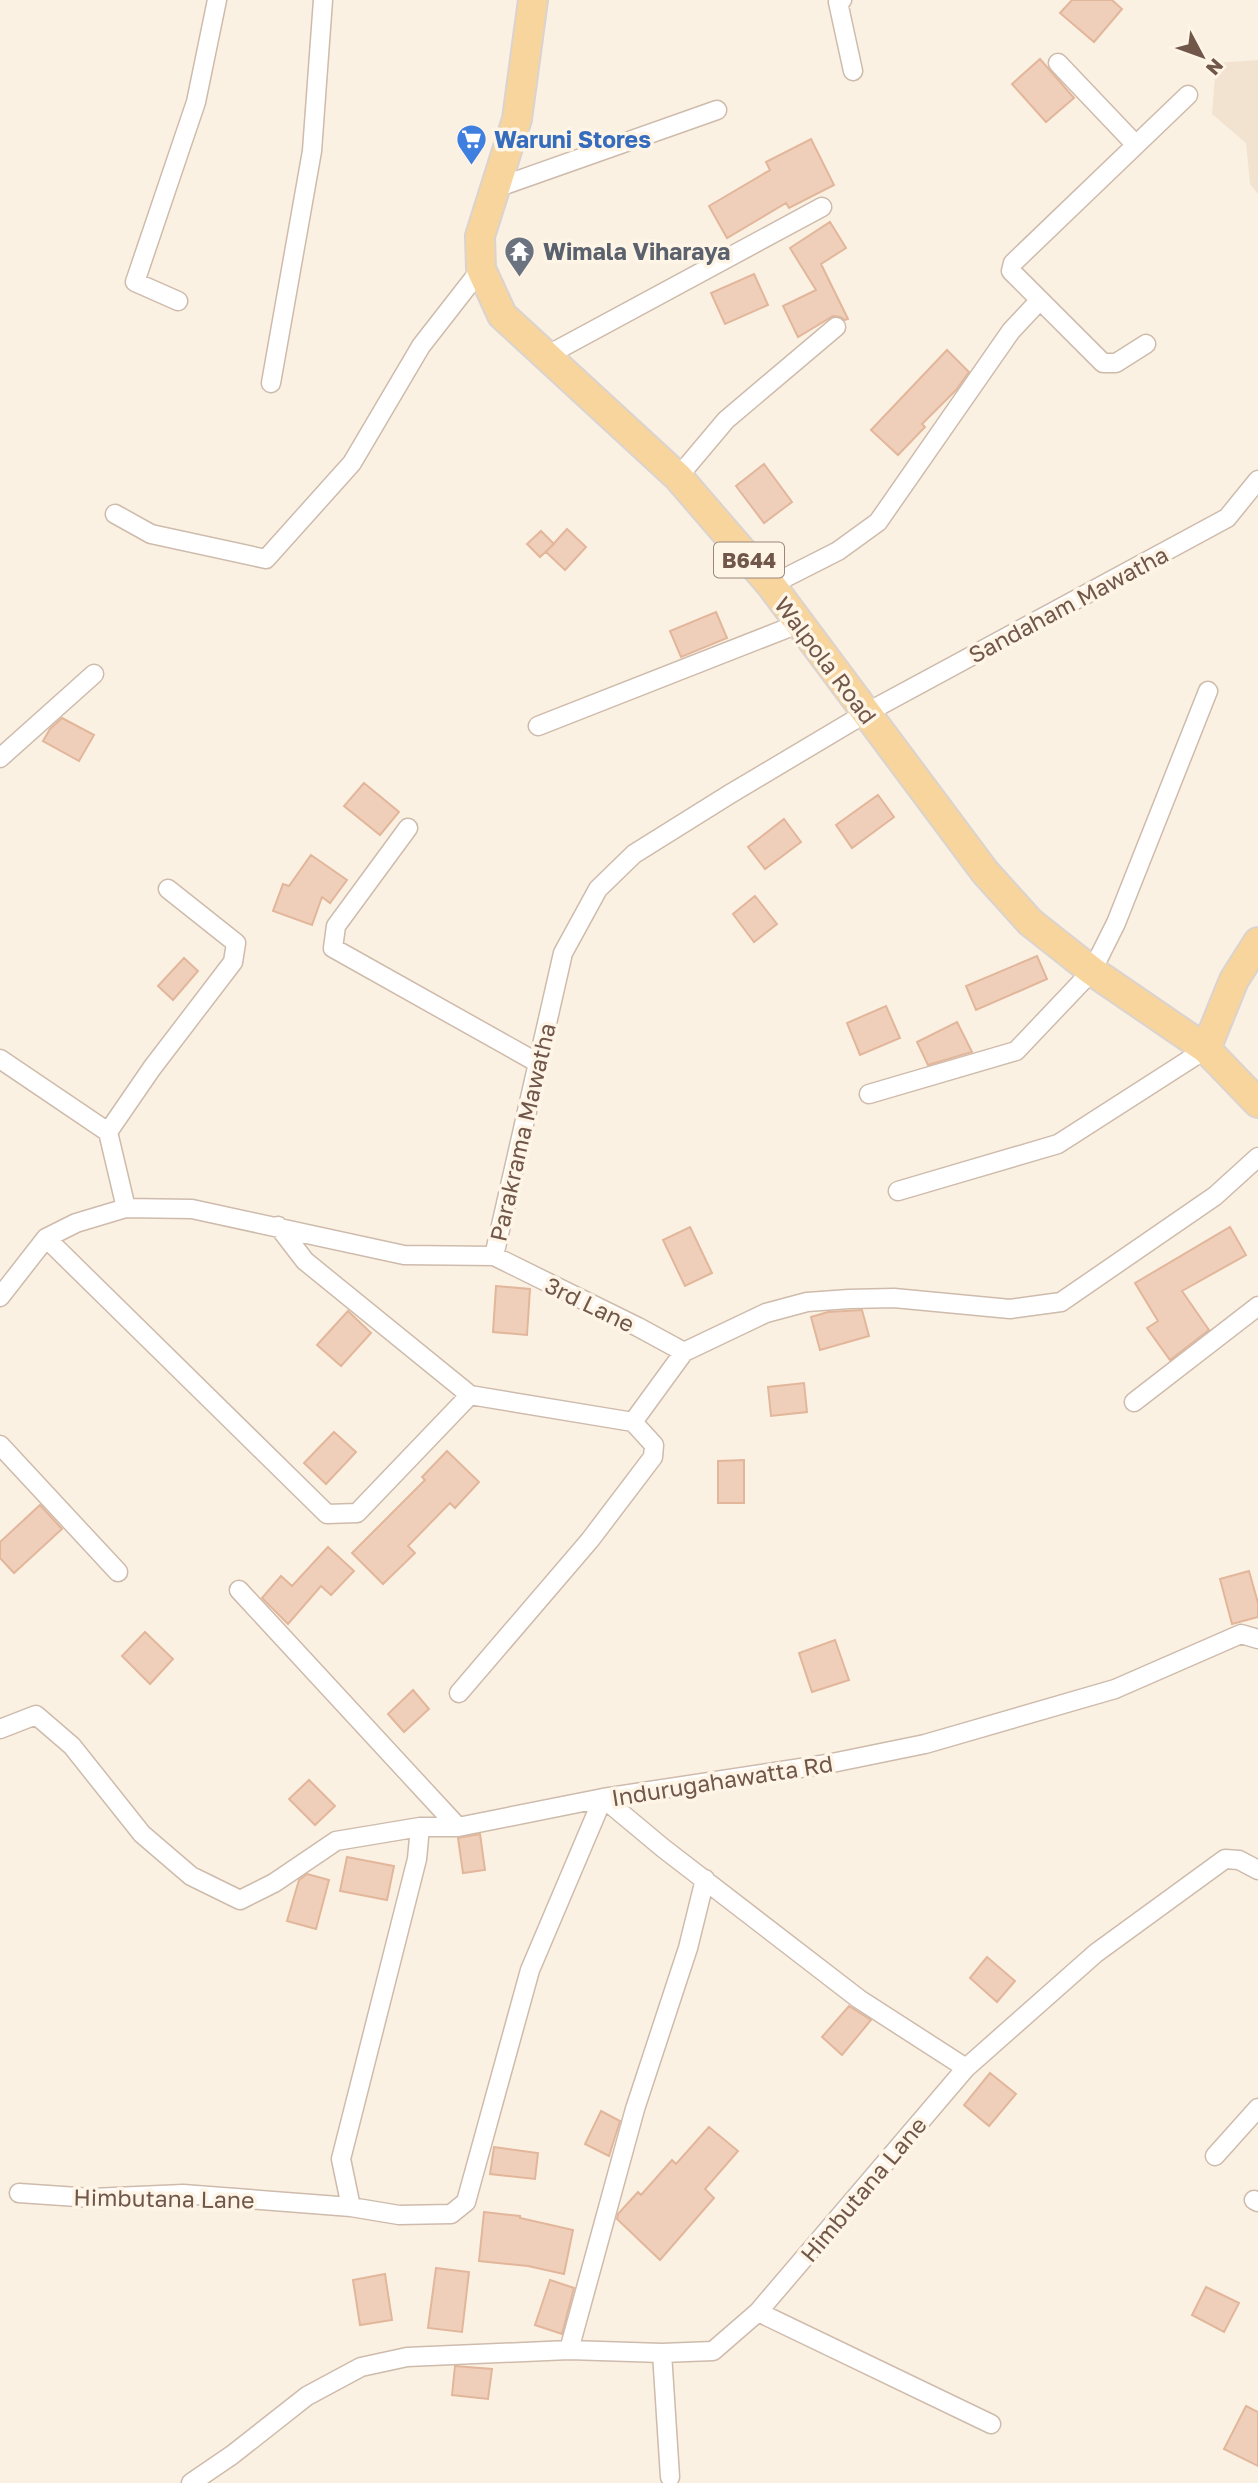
<svg xmlns="http://www.w3.org/2000/svg" width="1258" height="2483" viewBox="0 0 1258 2483" font-family="'Golos Text',sans-serif">
<rect width="100%" height="100%" fill="#fbf1e2"/>
<path fill="#f2e3d0" d="M1258 60V194L1250 184 1246 143 1212 114 1216 63Z"/>
<path fill="#f0cfba" stroke="#e2b69b" stroke-width="2" d="M1072 0H1112L1122 9 1094 42 1060 13Z
M1040 59 1074 98 1046 122 1012 84Z
M811 139 834 185 789 208 786 203 727 238 709 206 770 170 766 162Z
M830 222 846 248 821 264 848 319 845 320 840 317 833 316 798 337 783 306 816 290 790 248Z
M754 274 768 305 725 324 711 293Z
M947 350 969 372 956 390 922 424 925 427 898 455 871 430Z
M764 464 792 502 764 523 736 486Z
M567 529 586 547 565 570 546 552Z
M541 531 554 544 540 557 527 544Z
M716 612 727 638 681 657 670 631Z
M62 718 94 735 79 761 43 741 50 729Z
M364 783 399 812 380 835 344 806Z
M878 795 894 817 852 848 836 825Z
M784 819 801 842 765 869 748 847Z
M311 855 347 880 330 903 322 897 312 925 273 911 283 884 289 886Z
M755 896 777 924 754 942 733 914Z
M1037 956 1047 979 976 1010 966 986Z
M184 958 198 971 173 1000 158 986Z
M886 1006 900 1038 860 1055 847 1023Z
M957 1022 972 1052 928 1065 917 1042Z
M690 1227 712 1273 685 1286 663 1240Z
M1230 1227 1246 1255 1182 1291 1209 1330 1170 1360 1147 1328 1158 1321 1135 1283Z
M496 1286 530 1289 527 1335 493 1332Z
M862 1310 869 1336 820 1350 811 1317 828 1312Z
M348 1311 371 1333 341 1366 317 1345Z
M804 1383 807 1412 771 1416 768 1387Z
M334 1432 356 1452 326 1484 304 1463Z
M447 1451 479 1482 455 1508 450 1503 408 1546 415 1553 383 1584 352 1553 425 1480 422 1477Z
M744 1460V1503H718V1461Z
M40 1505 62 1529 14 1573 0 1558V1542Z
M328 1547 354 1571 331 1595 321 1586 288 1624 262 1598 281 1576 292 1586Z
M1249 1571 1258 1603V1617L1232 1624 1220 1579Z
M145 1632 173 1659 150 1684 122 1656Z
M835 1640 849 1680 812 1692 799 1653Z
M413 1690 429 1709 404 1732 388 1714Z
M309 1780 335 1806 315 1825 289 1799Z
M480 1834 485 1870 463 1873 458 1838Z
M347 1857 394 1866 387 1900 340 1891Z
M307 1874 329 1880 316 1929 287 1921 299 1880Z
M987 1957 1015 1981 997 2002 970 1978Z
M849 2006 871 2020 842 2055 822 2037Z
M990 2073 1016 2094 989 2126 964 2105Z
M601 2111 620 2121 609 2156 585 2144Z
M709 2127 738 2151 705 2189 714 2198 660 2260 617 2219 618 2214 638 2192 641 2195 672 2160 676 2164Z
M494 2147 538 2153 535 2179 490 2174Z
M484 2212 520 2216V2218L573 2230 564 2274 528 2266 479 2261Z
M436 2268 469 2272 462 2332 428 2328Z
M385 2274 392 2320 360 2325 353 2280Z
M550 2280 574 2288 562 2334 535 2325Z
M1206 2287 1239 2303 1224 2332 1192 2315Z
M455 2366 492 2369 488 2399 452 2395Z
M1246 2406 1258 2412V2466L1224 2449Z"/>
<g fill="none" stroke-linecap="round" stroke-linejoin="round">
<defs>
<path id="street" d="M842 0 838 2 853 71
M1058 63 1136 145
M496 188 717 110
M178 301 135 282 196 102 217 0
M1146 344 1116 363H1103L1011 271 1013 263 1188 95
M546 356 822 207
M271 383 312 151 323 0
M678 477 726 420 836 327
M115 514 151 534 266 559 352 463 421 346 481 269
M771 585 838 551 878 522 1011 331 1039 301
M538 726 798 624
M0 758 94 674
M408 828 336 926 333 948 538 1063
M0 1059 108 1132 126 1208
M869 1094 1016 1051 1092 971 1116 923 1208 691
M108 1132 152 1068 233 962 236 943 168 889
M898 1191 1058 1144 1206 1049
M278 1226 305 1261 470 1395 633 1422 684 1352 766 1313 807 1302 849 1299 894 1298 1010 1309 1061 1302 1215 1196 1258 1157
M46 1238 327 1514 357 1513 470 1395
M494 1256 638 1327 684 1352
M0 1297 46 1238 76 1223 126 1208 192 1209 404 1255 494 1256 563 953 598 889 634 854 730 794 866 713 1227 518 1258 480
M1134 1402 1258 1306
M0 1445 118 1572
M239 1590 458 1827
M459 1693 590 1540 653 1457 654 1445 633 1422
M0 1729 36 1715 72 1746 142 1834 191 1876 240 1900 274 1883 336 1841 420 1827H458L603 1798 827 1764 925 1744 1115 1689 1241 1634 1258 1639
M1215 2156 1258 2108
M19 2193 92 2198 183 2194 351 2207 399 2215 451 2214 466 2202 530 1970 603 1798 663 1848 859 1999 966 2068
M1254 2200 1258 2202
M351 2207 341 2159 417 1859 420 1827
M758 2312 991 2424
M569 2350 635 2109 688 1948 705 1879
M662 2353 670 2477
M191 2483 232 2455 307 2396 361 2367 407 2357 569 2350 662 2353 713 2351 758 2312 966 2068 1096 1953 1225 1859 1239 1860 1258 1870"/>
<path id="primary" d="M533 0 517 119 480 236 481 269 502 315 678 477 771 585 985 872 1030 922 1092 971 1206 1049 1258 1103
M1206 1049 1234 980 1258 942"/>
</defs>
<use href="#street" stroke="#cebbac" stroke-width="21"/>
<use href="#primary" stroke="#dad3d0" stroke-width="32"/>
<use href="#street" stroke="#fff" stroke-width="18"/>
<use href="#primary" stroke="#f8d59c" stroke-width="28"/>
</g>
<defs>
<symbol id="supermarket-pin" viewBox="-11 -11 22 30"><path d="M0 17L-7.5 6A9.5 9.5 0 1 1 7.5 6Z" fill="#3f7fe0" stroke="#fef5e7"/><path d="M-6-5.5h2.5l.6 2H6L4.5 2H-2.5L-4.4-4H-6ZM-1.5 3.2a1.3 1.3 0 1 0 .1 0ZM3 3.2a1.3 1.3 0 1 0 .1 0Z" fill="#fff"/></symbol>
<symbol id="temple-pin" viewBox="-11 -11 22 30"><path d="M0 17L-7.5 6A9.5 9.5 0 1 1 7.5 6Z" fill="#6b7280" stroke="#fef5e7"/><path d="M0-6L5-2H3V0L6.5 2.5H4V6H1.5V3h-3V6H-4V2.5H-6.5L-3 0V-2H-5Z" fill="#fff"/></symbol>
</defs>
<g fill-rule="evenodd">
<use href="#supermarket-pin" x="454" y="122" width="35" height="47"/>
<use href="#temple-pin" x="502" y="234" width="35" height="47"/>
</g>
<g text-anchor="middle" dominant-baseline="central" stroke-width="7" stroke-linejoin="round" paint-order="stroke">
<rect fill="#fef5e7" stroke="#9b8678" stroke-width="2" x="714" y="542.5" width="70" height="35" rx="5"/>
<g font-size="21" font-weight="bold" fill="#715749">
<text x="749" y="560">B644</text>
</g>
<g font-size="23" font-weight="bold" fill="#366cbe" stroke="#fef5e7" text-anchor="start">
<text x="494" y="139">Waruni Stores</text>
</g>
<g font-size="23" font-weight="bold" fill="#5b616d" stroke="#fef5e7" text-anchor="start">
<text x="543" y="251">Wimala Viharaya</text>
</g>
<g font-size="23" fill="#715749" stroke="#fef5e7">
<text transform="translate(1068 604) rotate(-28)">Sandaham Mawatha</text>
<text transform="translate(826 660) rotate(53)">Walpola Road</text>
<text transform="translate(522 1132) rotate(-77)">Parakrama Mawatha</text>
<text transform="translate(590 1304) rotate(26)">3rd Lane</text>
<text transform="translate(722 1780) rotate(-9)">Indurugahawatta Rd</text>
<text transform="translate(863 2189) rotate(-50)">Himbutana Lane</text>
<text transform="translate(164 2198) rotate(1)">Himbutana Lane</text>
</g>
</g>
<g transform="translate(1202 56) rotate(131)" stroke="#fef5e7" stroke-width="5" paint-order="stroke">
<path d="M0-5L12 26L0 18L-12 26Z" fill="#715749"/>
<text y="-10" font-size="19" font-weight="bold" text-anchor="middle" fill="#715749">N</text>
</g>
</svg>
